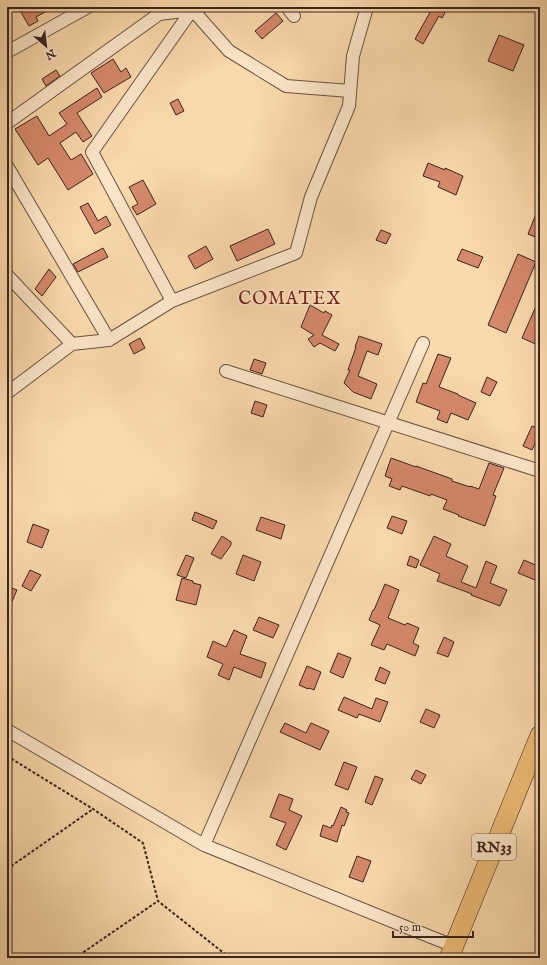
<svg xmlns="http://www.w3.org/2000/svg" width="547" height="965" viewBox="0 0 547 965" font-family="'IM FELL English',serif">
<rect width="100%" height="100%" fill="#fad9ac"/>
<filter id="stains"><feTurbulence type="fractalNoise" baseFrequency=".005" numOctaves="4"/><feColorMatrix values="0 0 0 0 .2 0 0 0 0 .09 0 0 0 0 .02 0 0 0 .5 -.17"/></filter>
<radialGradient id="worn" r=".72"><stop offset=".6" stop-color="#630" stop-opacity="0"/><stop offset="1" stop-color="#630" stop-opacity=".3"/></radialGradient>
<path fill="#d6896b" stroke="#38251e" d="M18 7H54L36 17 38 21 29 26Z
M433 7H448L442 18 439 16 423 44 415 39Z
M276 13 283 21 262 39 255 31Z
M499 35 524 45 513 71 488 61Z
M113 59 121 72 126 68 131 77 104 93 91 73Z
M56 70 60 76 46 86 42 79Z
M97 88 102 97 77 113 92 136 83 142 76 132 60 143 71 160 81 154 93 174 68 190 48 158 38 165 15 129 37 116 49 136 67 124 59 113Z
M178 99 184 111 176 115 170 103Z
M428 163 445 170V168L463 176 456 195 438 187 440 182 423 176Z
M143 180 156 204 137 215 132 207 138 204 129 187Z
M88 203 98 221 106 216 111 225 95 234 80 207Z
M540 204V239L528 234Z
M268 229 275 244 237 261 230 246Z
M381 230 391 234 386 244 376 240Z
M206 246 213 259 195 269 188 256Z
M103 248 108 257 78 272 73 264Z
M462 249 483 257 478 268 457 260Z
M518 254 536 262 506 333 488 325Z
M49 269 56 277 42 296 35 289Z
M540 297V346L522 338Z
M310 305 324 313 325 311 332 315 322 335 339 344 335 351 320 343 314 347 308 339 314 335 301 327Z
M359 336 382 344 378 355 367 351 358 376 377 384 371 399 353 392 344 383 350 370H348L356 347H355Z
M140 338 145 348 134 354 129 344Z
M438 354 451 358 439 387 458 394V395L476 403 468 420 451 413 447 423 437 419 440 411 416 402 423 383 426 384Z
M254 359 266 363 262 374 250 370Z
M487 377 497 382 490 396 481 392Z
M255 401 267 405 263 417 251 413Z
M532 426 540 429V440L537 439 532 450 523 446Z
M391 458 416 467V466L452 479V481L470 487V486L479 489 489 463 504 468 493 495 496 496 485 526 458 516 459 515 443 509 447 500 431 494 430 496 402 486 400 490 389 486 392 479 385 476Z
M195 512 217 521 213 529 192 520Z
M392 516 407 521 402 534 387 528Z
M261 517 285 525 281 539 256 530Z
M33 524 49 530 42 548 27 542Z
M222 536 231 542V545L221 559 211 554Z
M434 536 451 544 446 556 468 566 461 582 476 588 486 561 497 566 490 583 507 590 500 606 471 595 472 594 437 581 440 574 420 565Z
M186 555 194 558 186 578 177 575Z
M243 555 261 562 254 581 236 574Z
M410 556 419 560 416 568 407 565Z
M524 560 540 567V582L518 573Z
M30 570 41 575 31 591 22 586Z
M182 578 193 581V583L201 585 196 605 176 600Z
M385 584 399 590 388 618 405 625 407 623 419 628 413 643 419 646 415 656 387 644 384 650 371 645 380 625 369 620 373 610H374Z
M7 586 17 590 7 613Z
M259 617 279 625 273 638 253 630Z
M234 630 247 636 240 654 266 663 261 678 234 667 229 680 218 675 223 664 207 657 213 641 226 647Z
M444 637 454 642 448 657 437 653Z
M338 653 351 658 343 678 330 672Z
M307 666 321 672 314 690 309 688 308 689 299 685Z
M380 667 390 672 385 684 375 680Z
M344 697 372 709 376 698 388 702 380 722 359 714 357 718 338 710Z
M426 709 440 715 434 728 420 722Z
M285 723 306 733 311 723 329 731 320 750 280 732Z
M344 762 357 767 348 790 335 785Z
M416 770 426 775 421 784 411 779Z
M375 776 383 779 372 805 365 802Z
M279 794 293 799 289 810 302 816 286 850 276 845 286 823 270 817Z
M341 807 347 810 346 812 349 813 344 826 342 825 337 842 320 836 323 825 331 828 332 825 333 826Z
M357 856 371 861 363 882 349 877Z"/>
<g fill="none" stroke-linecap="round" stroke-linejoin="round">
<defs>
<path id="minor" d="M190 7 229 51 286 86 350 91
M287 7 294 16
M7 52 88 7
M7 123 159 14 192 10 201 7
M7 166 109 340
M7 275 72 344
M172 301 92 152 192 10
M226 371 540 471
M7 393 72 344 109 340 172 301 296 253 311 197 349 106 353 56 367 7
M7 730 204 845 431 937 454 946 452 953
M204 845 423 343"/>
<path id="primary" d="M449 958 540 735"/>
</defs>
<use href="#minor" stroke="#685242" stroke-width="14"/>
<use href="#primary" stroke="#38251e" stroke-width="20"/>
<path stroke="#38251e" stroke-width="2" stroke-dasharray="3 2" stroke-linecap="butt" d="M7 756 93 809 143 843 158 901 230 958
M7 869 93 809
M7 957 8 958
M75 958 158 901"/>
<use href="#minor" stroke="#fce6c9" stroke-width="12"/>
<use href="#primary" stroke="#edbc76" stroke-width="19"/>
</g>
<g text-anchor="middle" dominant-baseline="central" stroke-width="3" stroke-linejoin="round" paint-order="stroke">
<rect fill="#fce6c9" stroke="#735f51" stroke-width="1" x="472" y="834" width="44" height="26" rx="3"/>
<g font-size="15" font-weight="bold" fill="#38251e">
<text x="494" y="847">RN33</text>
</g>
<g font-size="18" letter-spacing="1" fill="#7a1f14" stroke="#fce6c9">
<text x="290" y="299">COMATEX</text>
</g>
</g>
<rect width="547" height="965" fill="none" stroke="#fad9ac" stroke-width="24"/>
<rect x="8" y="8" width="531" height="949" fill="none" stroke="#38251e" stroke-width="2"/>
<rect x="12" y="12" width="523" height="941" fill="none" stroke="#38251e"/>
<g transform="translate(46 46) rotate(152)" stroke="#fce6c9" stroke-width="3" paint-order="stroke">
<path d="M0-3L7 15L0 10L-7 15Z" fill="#38251e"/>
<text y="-6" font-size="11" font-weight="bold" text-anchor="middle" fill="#38251e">N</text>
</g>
<path d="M393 931v6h80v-6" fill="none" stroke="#38251e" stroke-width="2"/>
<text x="399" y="931" font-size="12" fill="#38251e" stroke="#fce6c9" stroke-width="3" paint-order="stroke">50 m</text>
<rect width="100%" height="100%" filter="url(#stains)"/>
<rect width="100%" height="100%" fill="url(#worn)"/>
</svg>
